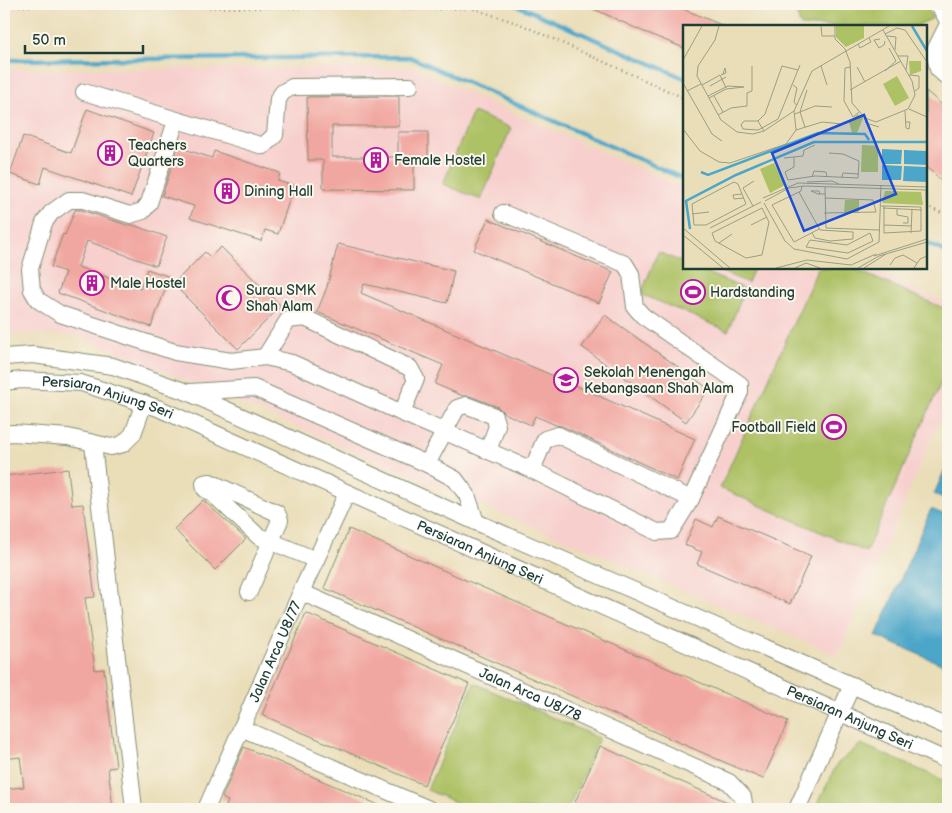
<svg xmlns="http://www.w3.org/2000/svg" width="952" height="813" viewBox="0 0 952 813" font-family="'Balsamiq Sans',sans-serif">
<rect width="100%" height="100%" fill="#fbf7ec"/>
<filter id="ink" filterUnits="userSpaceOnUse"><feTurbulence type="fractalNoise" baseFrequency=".02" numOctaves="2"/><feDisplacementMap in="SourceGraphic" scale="10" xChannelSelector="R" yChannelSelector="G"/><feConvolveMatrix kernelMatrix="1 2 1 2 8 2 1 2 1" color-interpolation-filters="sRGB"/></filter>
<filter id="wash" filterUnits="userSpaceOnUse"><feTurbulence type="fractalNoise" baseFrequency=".0096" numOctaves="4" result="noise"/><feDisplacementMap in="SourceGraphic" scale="20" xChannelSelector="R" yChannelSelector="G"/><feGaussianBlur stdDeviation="1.12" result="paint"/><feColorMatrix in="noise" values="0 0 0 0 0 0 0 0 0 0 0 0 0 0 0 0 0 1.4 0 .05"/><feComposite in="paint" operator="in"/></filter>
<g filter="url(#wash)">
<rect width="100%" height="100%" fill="#eadeb9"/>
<path fill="#f7d0ce" d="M412 68 684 188V268H866L948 304V401L838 655 133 358 75 335 4 333V69Z"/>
<path fill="#adc165" stroke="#667f4c" d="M793 4H924L933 18 916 26H801Z
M473 112 511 128 481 200 443 184Z
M658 252 684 263V268H695L745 289 728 331 641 294Z
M713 268H754L748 283Z
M818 268H852L948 310V367L866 552 720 488Z
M474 683 599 738 568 809H472L427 790Z
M861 744 948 782V809H815L837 764Z"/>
<path fill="#4ba6c9" stroke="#35727e" d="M948 462V500L934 494Z
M931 509 948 516V667L876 636Z"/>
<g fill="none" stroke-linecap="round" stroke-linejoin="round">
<path stroke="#4ba6c9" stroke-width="4.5" d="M514 4 684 78
M4 60 410 57 684 179
M926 243 948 253"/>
</g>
<g id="blocks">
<path fill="#f1a7a1" d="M583 4H671L724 26H684V48L642 31Z
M926 91 948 110V186L926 167Z
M399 96V126H332V157H398V132H428V161H414V190L323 189V160H308L307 97Z
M87 109 154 133 131 197 45 167 40 184 10 174 23 136 71 153Z
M178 147 212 158 214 151 280 173 278 181 294 186 278 234 265 230 261 241 190 218 194 206 162 196Z
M75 210H81L127 225H133L167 237 156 266 87 241 78 267 140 289 147 269 170 277 151 327 58 293 65 272 51 267 63 234 65 235Z
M488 219 613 272 599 303 474 250Z
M338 244 454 271 447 303 364 284 361 293 572 384 695 439 677 480 562 426 556 425 535 416 531 425 504 413 498 407 470 396H463L435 384 443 365 317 312 327 287Z
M221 247 281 306 238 349 173 284 205 252 210 257Z
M605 315 709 389 686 422 582 347Z
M68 469 72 505 83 504 95 597 85 598 95 670 104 669 116 767 108 768 113 809H4V789L24 787 20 757 4 759V476Z
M203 500 246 539 215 570 174 529Z
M718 516 811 556 790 604 697 564 702 552 685 545 696 519 713 527Z
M349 529 788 721 763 779 324 588Z
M306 613 469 684 424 785 262 715Z
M600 746 734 805 735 809H572Z
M244 747 388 809H225L228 801 222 798Z"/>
</g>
</g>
<g filter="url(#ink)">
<use href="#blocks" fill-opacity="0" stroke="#848e76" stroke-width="1"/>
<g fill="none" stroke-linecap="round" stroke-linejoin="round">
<defs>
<g id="minor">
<path d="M938 4 948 21"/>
<path d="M948 24 934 52 938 69 948 78"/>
<path d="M84 92 263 146 275 135 278 99 283 92 292 87 410 86"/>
<path d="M176 121 149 203 143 211 130 215 83 200H69L51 213 44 223 30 269 32 290 38 300 60 314 175 352 231 361 265 357 292 363 402 413 532 470 657 532 671 531 691 499 740 392V384L643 316 635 307 631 274 625 264 503 213"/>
<path d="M4 357 33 355 113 366 187 392 476 522 948 727"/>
<path d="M265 357 288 320 305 318 410 368 416 379 402 413"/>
<path id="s1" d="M4 382 22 380 81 383 158 408 948 761"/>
<path d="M190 392 254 388 427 464 455 479 467 495 476 522"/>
<path d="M4 434 13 433 68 437 111 447 123 444 133 434 144 403"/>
<path d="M93 444 134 809"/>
<path d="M427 464 457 408 466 405 494 416 497 426 488 451"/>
<path d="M532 470 545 439 558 435 691 499"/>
<path d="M249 592 280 520 277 513 210 482 204 483 205 489 213 494 258 536 316 560"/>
<path id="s2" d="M301 592 729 782 743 797 745 809"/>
<path d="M241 728 429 809"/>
<path id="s3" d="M206 809 301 592 347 493"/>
<path d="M797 809 852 685"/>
</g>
</defs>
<use href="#minor" stroke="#848e76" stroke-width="18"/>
<path stroke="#848e76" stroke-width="2.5" stroke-dasharray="1 4" stroke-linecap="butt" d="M4 6 438 9 471 8 520 24 684 98
M926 206 948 216"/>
<use href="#minor" stroke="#fff" stroke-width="16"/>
</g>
</g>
<defs>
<symbol id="building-ring" viewBox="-11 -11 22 22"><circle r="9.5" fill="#fbf7ec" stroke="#b5179e" stroke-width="1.5"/><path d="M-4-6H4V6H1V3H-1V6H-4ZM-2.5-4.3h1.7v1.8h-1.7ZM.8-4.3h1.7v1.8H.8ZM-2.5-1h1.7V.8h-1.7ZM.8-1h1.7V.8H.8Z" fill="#b5179e"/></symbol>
<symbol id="stadium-ring" viewBox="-11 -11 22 22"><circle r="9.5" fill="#fbf7ec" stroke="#b5179e" stroke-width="1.5"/><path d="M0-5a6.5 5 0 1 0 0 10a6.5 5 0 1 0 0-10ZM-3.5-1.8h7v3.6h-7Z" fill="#b5179e"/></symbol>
<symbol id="mosque-ring" viewBox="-11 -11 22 22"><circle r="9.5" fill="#fbf7ec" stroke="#b5179e" stroke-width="1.5"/><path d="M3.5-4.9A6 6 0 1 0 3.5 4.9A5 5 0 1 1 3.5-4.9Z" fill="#b5179e"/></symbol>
<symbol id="school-ring" viewBox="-11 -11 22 22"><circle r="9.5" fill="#fbf7ec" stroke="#b5179e" stroke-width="1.5"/><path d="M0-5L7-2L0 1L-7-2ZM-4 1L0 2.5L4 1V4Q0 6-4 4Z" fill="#b5179e"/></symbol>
</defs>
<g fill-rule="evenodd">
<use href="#building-ring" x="96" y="139" width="28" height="28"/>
<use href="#building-ring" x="362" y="146" width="28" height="28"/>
<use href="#building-ring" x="213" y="177" width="28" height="28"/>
<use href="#building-ring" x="78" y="269" width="28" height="28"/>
<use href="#stadium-ring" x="679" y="278" width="28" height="28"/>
<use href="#mosque-ring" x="215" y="284" width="28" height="28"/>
<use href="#school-ring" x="552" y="366" width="28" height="28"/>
<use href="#stadium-ring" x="820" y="413" width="28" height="28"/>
</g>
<g text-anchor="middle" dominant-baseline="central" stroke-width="4" stroke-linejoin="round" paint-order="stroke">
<g font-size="14" fill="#1f3d34" stroke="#fbf7ec" text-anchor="start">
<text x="128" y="145">Teachers<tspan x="128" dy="16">Quarters</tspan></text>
<text x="394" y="160">Female Hostel</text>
<text x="244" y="191">Dining Hall</text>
<text x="110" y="283">Male Hostel</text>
<text x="246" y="290">Surau SMK<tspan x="246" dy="16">Shah Alam</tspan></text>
<text x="710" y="292">Hardstanding</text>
<text x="584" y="372">Sekolah Menengah<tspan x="584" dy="16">Kebangsaan Shah Alam</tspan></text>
<text x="816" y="427" text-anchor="end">Football Field</text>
</g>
<g font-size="14" fill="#1f3d34" stroke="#fbf7ec">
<text stroke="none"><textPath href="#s1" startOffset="106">Persiaran Anjung Seri</textPath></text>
<text stroke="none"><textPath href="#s1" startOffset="511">Persiaran Anjung Seri</textPath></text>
<text stroke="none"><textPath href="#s3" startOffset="172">Jalan Arca U8/77</textPath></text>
<text stroke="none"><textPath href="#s2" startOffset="251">Jalan Arca U8/78</textPath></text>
<text stroke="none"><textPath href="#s1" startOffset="916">Persiaran Anjung Seri</textPath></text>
</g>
</g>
<g transform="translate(683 25)">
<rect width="244" height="244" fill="#eadeb9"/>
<path d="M153 1H181V13L163 22 153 12ZM226 36H238V46L227 50ZM214 51 226 73 212 81 200 59ZM175 89 180 93 174 108H169L166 97ZM179 120 195 121V147H178ZM91 138 102 160 87 168 77 144ZM202 166 238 167 240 180 199 178ZM162 175H176V188L161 187Z" fill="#adc165"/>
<path d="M199 124 219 125 218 139H199ZM221 125 244 126V140L221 139ZM199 140 219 141 218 155H199ZM221 141 244 142V157L220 156Z" fill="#4ba6c9"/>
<path fill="none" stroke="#4ba6c9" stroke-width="2.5" d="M229 1 244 26M18 147 25 150 135 108 182 109 186 115M7 204 3 176 53 150 131 117H244"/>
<path fill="none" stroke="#999e84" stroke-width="1" d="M36 1 32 15 15 41 14 51 38 95 54 107 70 109 81 106 111 86 129 46 206 1M138 1 139 11H152M152 1V14L162 24 167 37 169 78 182 93 193 97 225 84 232 70 229 56 200 5M202 9 214 3 222 5 244 37M204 11 213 12 212 25M197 14 191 15 196 23 201 20 202 16M175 19 177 23 188 17 186 13M215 31H225L223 45M0 35 19 1M138 41 144 60M168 42 162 43 161 76 170 92 176 87M174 42 182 57M202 46 213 36 206 23M38 50 43 48 42 43 40 49M226 50 236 51V63L232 66M0 58 29 109 39 116M19 60 37 50 43 63M110 60 114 63 111 77 114 81M27 61 43 52M167 65 218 36M4 66 18 59M25 71 45 61 61 62 43 64 26 73M31 71 40 87M226 84 244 92M222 86 223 103 226 104 227 97H223M112 89 132 81 149 82M35 90 48 83 64 81V68L69 66V41M182 93 183 98 196 102M75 96 82 89 99 41 115 45M122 102 117 87 124 65M0 104 17 126 36 137 47 138 103 119 113 105 111 86M113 105 139 97 159 99M81 106 79 103 75 96H61L58 100 60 104 75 105 79 103 95 94 117 40M111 132V142L102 147 105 155 132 151 175 153 176 136 160 129 146 128M101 133 120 131 121 125 132 120M129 152 131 146 143 147 144 152M159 152 160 148 176 149M51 157 55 159 63 179 23 200H11L9 179ZM124 157 149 156 156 159M119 161 118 166 89 180 111 217 136 204M142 162 143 203 196 205M243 165 244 206M116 167 137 205 170 207V214L147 216 132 213 129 208M59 169 50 170 51 174 61 173M137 169 136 166H128L135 169H142M80 173 115 158 244 162M82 176 106 163 121 161 244 165M81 178 102 216 111 224 164 234 196 217 198 160M70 181 60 163 71 156M198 181H201L237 182H238V206L201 208V181M79 183 86 197 79 230 63 233 32 216 29 208ZM200 183 239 185M214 184V190L225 192V198H220M141 188 193 187 190 175 142 173M9 189 26 187M68 200 84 192M201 200 229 201M0 203 47 243M27 203 78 177M187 208 190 216 165 228 123 222 127 215 164 220ZM228 208 229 185M0 210 40 243M36 218 49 209M191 231 244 214M207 240 212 233 220 230 234 238M93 243 124 235 168 240 193 229M112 243 123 238 137 243M175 243 196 231 244 217M181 243 203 229M231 243 237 234 244 231"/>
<path fill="#1d4ed8" fill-opacity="0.15" stroke="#1d4ed8" stroke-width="2.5" d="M181 90 213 169 121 206 89 128Z"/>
<rect width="244" height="244" fill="none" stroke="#1f3d34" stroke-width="2.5"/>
</g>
<rect width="952" height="813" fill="none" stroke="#fbf7ec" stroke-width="20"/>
<path d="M25 45v8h118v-8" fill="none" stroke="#1f3d34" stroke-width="2.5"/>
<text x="32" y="45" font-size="15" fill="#1f3d34" stroke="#fbf7ec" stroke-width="4" paint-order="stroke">50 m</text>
</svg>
